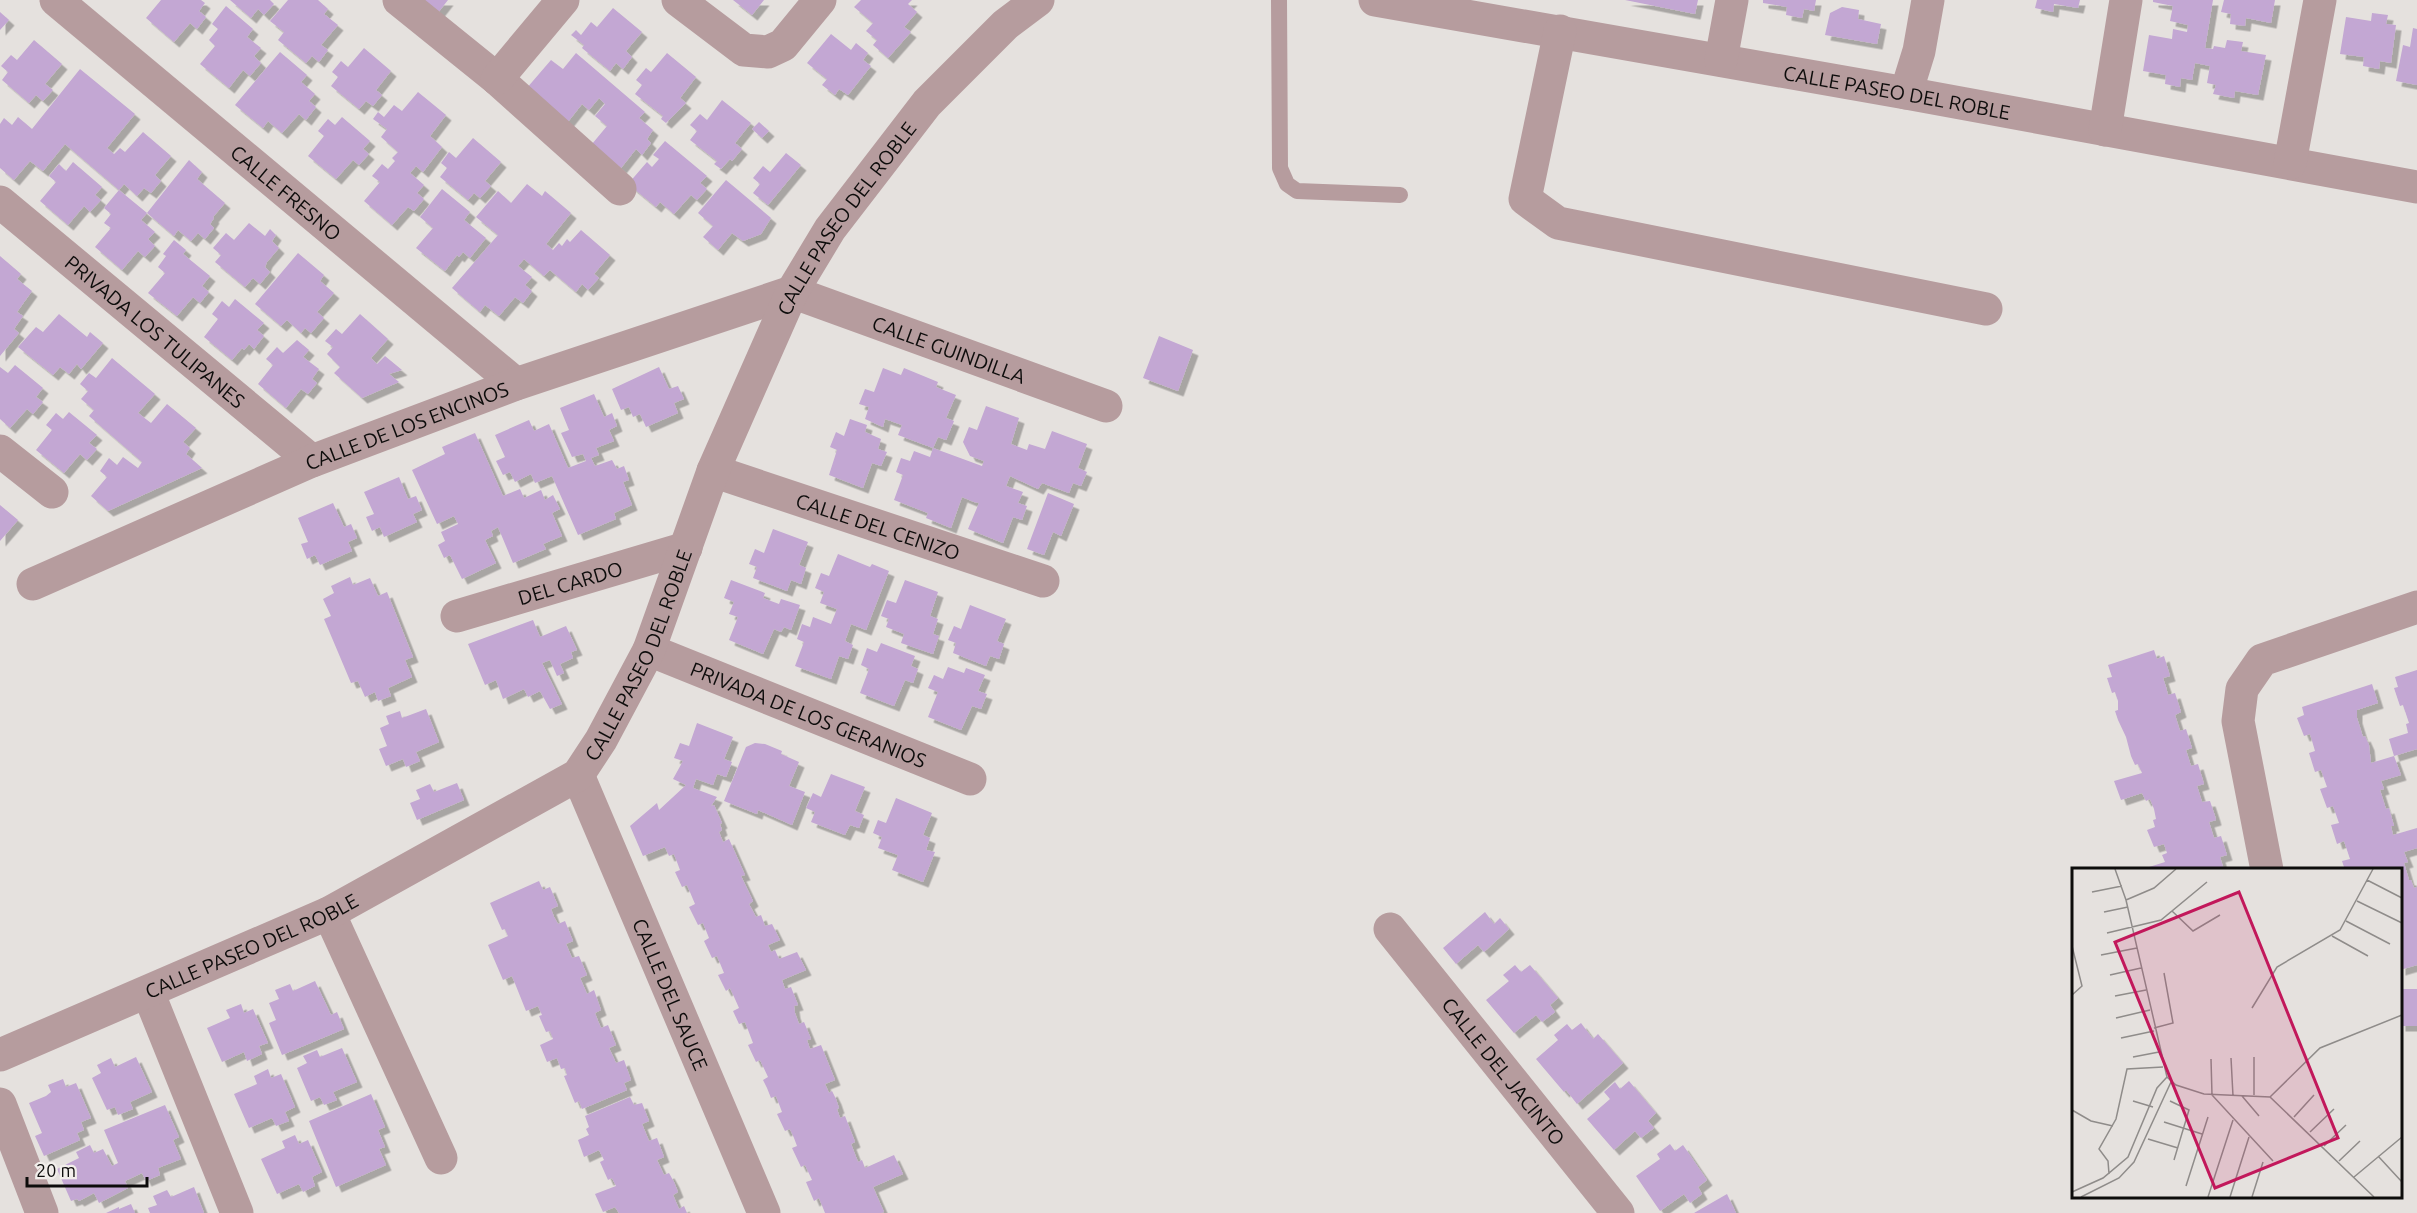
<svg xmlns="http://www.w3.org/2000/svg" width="2417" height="1213" viewBox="0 0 2417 1213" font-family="Ubuntu,sans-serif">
<defs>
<filter id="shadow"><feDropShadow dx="5.5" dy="5.5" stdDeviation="0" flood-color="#0004"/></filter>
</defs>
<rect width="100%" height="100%" fill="#e5e1de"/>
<path fill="#c3a7d3" filter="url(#shadow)" d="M161 0H201L205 3 199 11 206 17 197 29 190 23 174 42 146 18Z
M230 0H270L274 4 264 15 258 9 251 18Z
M288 0H318L328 9 324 14 338 25 321 45 328 50 319 62 312 56 306 63 278 40 284 32 270 21Z
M421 0H448L437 14Z
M733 0H764L752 15Z
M861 0H912L908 4 917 12 904 27 911 32 888 58 873 45 877 40 866 31 873 23 854 7Z
M1625 0H1698L1695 14Z
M1763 0H1816L1814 11 1804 9 1802 18 1786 15 1787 7 1763 3Z
M2037 0H2080L2078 8 2054 4 2053 12 2035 8Z
M2153 0H2213L2205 48 2213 49 2214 46 2225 48 2227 40 2243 42 2241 51 2266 55 2258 95 2235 91 2234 98 2213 94 2216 85 2207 83 2210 66 2195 63 2192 80 2181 78 2180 87 2165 84 2166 75 2143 71 2149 35 2172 39 2173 29 2187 32 2188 25 2170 21 2173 6 2153 2Z
M2224 0H2275L2271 23 2246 18 2245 26 2230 24 2231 14 2221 12Z
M226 6 253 29 247 37 261 48 254 56 261 63 250 76 243 70 229 88 200 64 215 46 209 40 218 29 212 24Z
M1842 7 1859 10 1858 19 1881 24 1877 44 1825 35 1830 13Z
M613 8 642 32 626 51 632 57 623 69 616 63 610 71 582 48 584 45 571 35 576 30 581 35 591 22 597 27Z
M0 12 9 20 0 30Z
M2372 13 2388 15 2386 24 2396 25 2391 63 2380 61 2379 69 2363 66 2364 57 2340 54 2346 17 2371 21Z
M2413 28 2417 29V85L2396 81 2403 45 2410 47Z
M831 34 851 50 856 43 868 53 863 60 871 66 848 95 839 89 835 95 822 85 827 79 807 63Z
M34 40 62 64 45 84 53 90 43 101 36 95 29 103 2 80 8 72 1 66 11 55 17 60Z
M364 48 391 71 376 90 382 95 373 106 366 101 359 109 331 86 338 77 332 72 341 61 348 67Z
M280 52 307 75 301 82 315 94 309 101 316 107 306 120 299 114 282 133 268 121 263 128 235 105Z
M576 53 645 112 639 118 653 130 647 139 651 143 642 155 636 149 621 168 592 144 607 126 595 116 605 104 599 98 589 110 582 104 567 123 520 96 551 60 563 69Z
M667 53 696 77 680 98 686 103 666 123 661 119 663 116 635 94 642 85 636 80 646 68 651 72Z
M80 69 135 114 107 148 114 154 120 148 125 152 143 132 171 156 155 175 161 181 151 193 144 188 137 196 124 184 119 190 147 213 141 220 155 232 148 239 155 246 145 257 138 251 122 270 95 247 111 228 104 223 111 214 104 208 119 190 65 144 43 171 30 161 14 180 0 168V124L4 118 12 125 18 117 32 129Z
M418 92 446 115 430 136 442 147 423 172 416 166 410 173 424 185 417 193 424 199 414 211 408 207 392 225 364 201 380 182 372 176 382 164 388 169 395 161 392 158 398 152 381 137 387 129 373 119 378 112 384 117 394 105 402 111Z
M722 100 751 123 735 143 742 149 732 161 730 159 721 169 714 164 717 161 690 140 697 131 690 125 700 114 707 120Z
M342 117 370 141 363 149 369 154 359 165 353 160 336 179 308 156 324 136 318 131 328 119 335 125Z
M759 122 769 131 762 138 752 129Z
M473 138 501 162 485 181 491 186 480 198 474 193 468 200 440 177 447 168 441 163 449 152 456 158Z
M665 141 707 176 700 183 707 189 697 200 691 195 674 214 660 202 656 207 628 184 647 162 652 167 659 159 653 155Z
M786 153 801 165 768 205 753 193 760 184 753 178 763 166 770 172Z
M189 160 202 172 197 179 225 203 213 217 214 218 210 224 214 228 205 239 198 233 191 241 178 230 174 236 147 213Z
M73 162 102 187 95 195 101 200 90 212 84 206 68 225 40 201 56 182 49 176 59 164 66 171Z
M726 180 771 218 761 234 743 241 732 233 718 250 703 237 713 226 698 213Z
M527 184 542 196 545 191 571 213 546 244 553 250 559 243 562 246 567 239 570 242 581 230 610 255 594 274 599 278 588 290 582 284 576 292 550 270 544 276 524 259 518 266 532 277 525 285 532 291 523 303 515 297 499 316 485 305 480 312 452 288 498 235 476 217 498 191 511 203Z
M442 189 470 212 464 220 486 238 470 258 463 252 459 257 457 255 445 271 416 248 433 228 420 217Z
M249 223 265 236 270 229 276 235 272 241 279 248 267 262 265 267 270 272 260 284 253 278 245 287 215 262 221 255 213 248 226 233 234 240Z
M174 240 186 250 183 254 210 276 202 286 209 292 200 303 193 297 177 316 148 293 165 273 158 267 166 256 163 254Z
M298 253 324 275 320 281 334 293 317 312 324 318 311 333 305 328 301 333 287 320 281 326 255 304Z
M0 256 21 274 17 279 32 291 17 312 23 316 14 329 19 333 0 356Z
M235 299 264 323 257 330 264 336 254 349 249 344 244 350 242 348 232 360 204 337 218 319 212 314 222 301 229 307Z
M59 314 87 337 90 332 103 343 81 369 77 364 69 374 60 367 53 375 18 347 36 327 43 332Z
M360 314 388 339 371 358 377 364 385 356 402 370 389 374 399 382 362 398 334 373 340 367 327 354 333 347 325 341 336 329 342 334Z
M1159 336 1193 350 1178 391 1143 378Z
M297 340 309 350 303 357 319 369 312 379 317 383 308 394 301 389 286 408 258 384 273 365 266 359 277 347 283 353Z
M112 358 155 394 138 413 151 423 167 404 196 428 183 442 190 448 186 454 202 468 108 511 91 496 107 477 100 471 109 458 117 465 123 457 138 468 142 462 89 416 94 410 81 399 88 391 80 384 89 373 96 378Z
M15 365 43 388 36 397 43 402 33 414 27 409 10 428 0 419V367L8 373Z
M659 367 669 389 678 386 684 399 674 403 678 413 646 427 640 414 633 417 629 407 621 410 612 389Z
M883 368 901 375 904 368 938 382 936 387 956 395 946 418 954 421 946 440 938 437 933 448 898 435 902 425 885 419 883 427 865 419 869 407 859 404 865 389 874 392Z
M594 394 604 417 612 413 617 426 609 430 614 441 596 448 599 455 591 458 595 466 612 460 617 469 624 466 629 480 623 482 632 505 614 513 616 519 578 535 552 476 535 483 531 474 515 482 510 472 503 475 496 461 505 457 495 435 529 420 534 431 549 424 568 468 586 461 583 454 572 457 561 433 569 430 560 408Z
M986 406 1019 418 1011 444 1027 450 1029 444 1045 449 1052 431 1087 444 1078 468 1087 472 1081 486 1073 483 1069 493 1042 483 1038 489 1010 476 1006 486 1023 492 1018 503 1027 506 1022 520 1013 517 1003 543 968 529 979 503 974 502 962 497 951 528 926 518 928 513 894 500 903 475 896 472 901 458 910 461 914 451 930 457 933 448 982 466 984 461 970 456 963 442 969 427 977 430Z
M69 412 97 435 89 443 97 449 87 460 80 454 64 473 36 450 52 430 46 425 56 413 63 419Z
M850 419 867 425 865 432 881 439 878 449 887 452 881 466 872 463 863 488 829 475 837 450 830 447 836 432 844 436Z
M475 433 503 496 520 489 524 498 541 490 545 500 553 495 560 509 552 513 562 536 543 544 546 549 513 563 498 527 491 531 493 536 485 540 496 563 462 579 450 555 444 558 438 545 445 541 441 532 458 524 454 516 437 524 412 470 445 454 442 447Z
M399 477 408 499 416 496 422 510 413 514 417 522 384 537 380 527 372 531 366 517 374 514 364 492Z
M1048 493 1074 504 1061 536 1053 532 1044 555 1027 549Z
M333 503 344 527 351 524 357 538 348 542 352 551 320 565 315 555 307 559 301 544 308 542 298 518Z
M0 505 18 520 0 541Z
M773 529 808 542 799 565 806 568 801 584 791 580 787 591 753 578 757 567 749 564 755 549 764 553Z
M838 554 870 567 872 564 889 571 866 630 851 624 845 641 853 645 848 659 839 656 831 679 795 666 804 642 797 639 802 624 810 627 813 617 831 624 837 609 820 603 824 592 815 588 821 573 829 576Z
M350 577 353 585 370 578 378 596 387 592 413 657 405 660 412 677 388 688 391 696 378 701 375 692 365 697 358 681 351 683 324 619 331 616 323 599 334 593 331 586Z
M731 580 765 593 763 598 779 604 781 599 800 605 791 630 784 627 781 632 774 629 763 654 729 640 738 617 729 614 734 602 724 598Z
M905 580 938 592 930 616 938 619 933 634 939 636 933 654 901 643 904 634 886 627 889 619 881 616 887 600 896 603Z
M970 605 1006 619 997 641 1004 644 999 659 990 656 986 666 953 653 956 643 948 640 954 626 961 629Z
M533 620 540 637 566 626 577 650 571 652 573 658 560 664 564 673 557 676 550 660 542 663 562 704 550 709 540 691 528 697 524 689 503 699 496 680 485 685 468 644Z
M881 643 915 656 911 666 918 669 913 683 905 680 894 706 860 693 869 669 861 665 867 648 877 652Z
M2154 650 2157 659 2164 656 2170 676 2163 678 2166 687 2168 695 2175 693 2181 712 2175 715 2180 731 2186 729 2192 748 2186 750 2191 766 2198 764 2204 784 2197 786 2202 802 2210 801 2215 816 2216 820 2209 822 2214 838 2221 836 2227 855 2220 857 2224 870H2150L2149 867 2165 862 2162 855 2167 853 2164 844 2154 847 2147 830 2155 827 2153 820 2156 819 2154 809 2150 799 2146 801 2142 793 2121 800 2114 781 2142 773 2138 764 2135 765 2131 756 2126 737 2118 720 2115 711 2118 710V701L2115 692 2112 693 2107 678 2112 677 2108 665Z
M948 667 964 673 966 668 985 675 978 691 987 694 981 709 972 706 961 730 928 717 938 692 928 688 934 675 943 679Z
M2417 670V749L2394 756 2389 739 2408 733 2406 724 2409 723 2403 705 2400 706 2394 688 2398 687 2395 677Z
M2372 684 2378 703 2357 710V718L2363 737 2365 736 2369 745 2371 763 2394 756 2401 775 2381 781 2384 789 2380 790 2386 809 2389 808 2394 826H2391L2393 835 2417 828V848L2404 852 2408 862 2404 863 2409 880H2411L2414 888 2417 887V965L2400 970V870H2345L2342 861 2350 859 2344 841 2337 844 2331 825 2339 823 2333 806 2327 808 2320 789 2327 787 2321 770 2315 772 2309 753 2315 751 2310 734 2304 736 2297 718 2304 715 2302 707Z
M426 709 439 742 416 752 420 761 406 767 403 759 386 766 379 749 387 746 380 728 389 724 386 716 400 711 402 718Z
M697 723 733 737 724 759 732 762 726 777 717 774 713 785 696 779 693 788 717 797 711 806 714 805 722 823 720 824 722 830 719 832 723 842 729 839 745 875 741 876 753 901 749 904 756 917 761 915 765 926 772 924 780 940 768 945 771 952 775 950 779 959 797 952 806 970 782 980 785 989 791 987 798 1005 794 1006 795 1013 799 1024 804 1022 811 1039 807 1040 810 1049 821 1045 835 1080 825 1084 829 1093 832 1091 836 1099 839 1108 837 1109 840 1118 845 1116 855 1142 851 1144 858 1162 862 1160 865 1168 894 1155 903 1174 873 1187 884 1212 881 1213H825L819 1198 814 1201 806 1182 812 1180 805 1165 801 1167 792 1148 797 1146 794 1138 790 1129 785 1131 777 1114 782 1112 776 1096 771 1098 767 1088 763 1080 768 1077 760 1060 756 1062 748 1045 753 1043 745 1022 739 1024 733 1011 739 1008 735 999 730 988 726 991 718 975 724 973 717 956 712 958 704 941 709 938 703 923 698 925 689 907 695 904 687 885 682 887 675 872 680 870 674 854 669 856 665 847 643 856 630 826 657 803 659 810 686 785 673 779 683 761 674 758 680 743 689 746Z
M755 743 765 744 782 751 781 754 799 762 789 786 805 792 792 825 758 810 757 814 724 801 746 747Z
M831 774 865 787 855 811 864 815 859 828 850 825 845 835 811 822 815 812 806 808 813 793 821 797Z
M457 783 464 800 417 820 410 803 420 799 416 790 430 784 434 792Z
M896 798 932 813 923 835 930 838 926 850 935 852 923 882 892 870 898 855 878 848 882 837 873 833 878 820 886 823Z
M539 881 543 890 550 887 558 906 551 909 554 917 558 924 565 921 573 941 566 944 572 958 579 956 587 975 580 978 587 994 594 990 601 1010 595 1013 598 1021 601 1028 608 1025 616 1045 609 1048 616 1063 624 1060 631 1080 624 1083 627 1090 582 1109 579 1101 575 1103 564 1076 567 1075 565 1068 561 1069 557 1058 547 1062 540 1045 553 1039 550 1031 546 1032 539 1016 542 1015 538 1006 526 1011 512 976 503 980 488 945 508 936 505 929 502 930 490 903Z
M1485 912 1494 924 1500 918 1509 929 1484 952 1478 945 1456 964 1443 948Z
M1515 965 1521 972 1530 965 1558 998 1550 1005 1555 1012 1542 1022 1536 1015 1514 1033 1486 1000 1509 981 1503 975Z
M315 981 331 1015 337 1012 344 1029 282 1055 269 1023 276 1020 269 1003 279 999 275 990 290 984 293 991Z
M2400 989H2417V1026H2400Z
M241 1004 244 1013 253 1009 268 1043 259 1046 262 1054 247 1061 244 1052 222 1062 207 1028 230 1018 226 1010Z
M1581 1023 1593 1039 1598 1034 1623 1063 1577 1104 1566 1090 1564 1092 1536 1059 1558 1040 1554 1035 1567 1024 1572 1030Z
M342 1048 357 1082 333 1092 337 1100 324 1105 320 1097 311 1101 297 1068 307 1063 303 1056 317 1050 320 1057Z
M136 1057 152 1092 130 1102 133 1109 118 1115 115 1107 107 1110 92 1078 101 1073 97 1065 111 1058 115 1067Z
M268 1069 271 1078 281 1074 295 1107 285 1112 289 1121 276 1126 272 1118 249 1128 234 1094 257 1084 254 1076Z
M63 1079 66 1087 76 1083 91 1118 81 1122 84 1130 77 1133 80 1140 44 1156 35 1136 42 1133 29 1103 46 1096 51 1092 48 1085Z
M1629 1081 1656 1113 1648 1121 1654 1128 1641 1138 1635 1131 1614 1150 1587 1119 1610 1099 1604 1092 1615 1082 1620 1089Z
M371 1094 385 1127 378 1130 385 1147 379 1149 386 1165 336 1187 309 1121Z
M630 1097 634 1105 642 1103 649 1121 642 1124 649 1141 657 1138 664 1157 657 1160 664 1175 669 1173 674 1182 678 1192 673 1195 679 1209 684 1206 687 1213H619L615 1207 603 1212 595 1194 616 1186 612 1178 608 1180 600 1162 604 1160 599 1150 584 1157 578 1140 589 1135 586 1129 589 1127 585 1116Z
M165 1105 179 1137 173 1140 181 1159 158 1168 160 1175 146 1181 142 1173 125 1181 128 1188 99 1203 94 1193 79 1201 77 1199 71 1201 57 1169 79 1158 76 1152 90 1145 94 1153 103 1149 112 1166 118 1163 104 1130Z
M295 1135 299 1144 308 1140 322 1172 312 1177 315 1186 303 1192 299 1184 277 1194 261 1159 285 1148 282 1141Z
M1670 1144 1675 1151 1683 1145 1707 1180 1698 1187 1702 1194 1690 1203 1684 1194 1660 1211 1636 1176 1660 1159 1657 1154Z
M194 1187 204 1213H150L148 1208 157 1205 153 1196 167 1190 171 1197Z
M1727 1194 1736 1213H1694Z
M131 1204 135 1213H106L119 1207V1209Z"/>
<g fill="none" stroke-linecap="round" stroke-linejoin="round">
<path stroke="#b69c9e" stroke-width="16" d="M1279 0 1280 168 1287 184 1297 191 1400 195"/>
<g stroke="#b69c9e" stroke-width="33">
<path id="s1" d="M56 0 516 384"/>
<path d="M399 0 497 79 620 189"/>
<path d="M678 0 744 50 768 52 783 45 820 0"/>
<path id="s2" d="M1375 0 1906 93 2417 187"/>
<path d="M1560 31 1525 199 1558 223 1986 309"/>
<path d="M1721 60 1732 0"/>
<path d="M497 79 563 0"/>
<path d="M1906 93 1919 51 1928 0"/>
<path d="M2105 130 2126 0"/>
<path d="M2290 163 2320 0"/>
<path id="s3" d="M0 202 312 461"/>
<path d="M0 451 52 492"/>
<path id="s4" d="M713 471 1043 581"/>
<path id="s5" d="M33 584 312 461 516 384 792 292 1106 406"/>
<path id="s6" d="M457 616 686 548"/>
<path id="s7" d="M649 650 970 779"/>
<path id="s8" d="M578 775 764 1213"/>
<path d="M2267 870 2238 721 2242 689 2262 660 2417 607"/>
<path d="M329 913 441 1158"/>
<path id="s9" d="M1390 929 1618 1213"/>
<path d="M148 992 237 1213"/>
<path id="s10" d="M0 1055 329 913 578 775 601 740 649 650 713 471 792 292 830 229 927 103 1005 25 1038 0"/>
<path d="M0 1104 42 1213"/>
</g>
</g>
<g text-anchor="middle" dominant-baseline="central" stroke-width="5" stroke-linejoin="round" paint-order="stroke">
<g font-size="20" fill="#0d0c0b" stroke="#f2eeeb">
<text stroke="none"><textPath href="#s2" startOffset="530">CALLE PASEO DEL ROBLE</textPath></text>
<text stroke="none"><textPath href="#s1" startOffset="300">CALLE FRESNO</textPath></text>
<text stroke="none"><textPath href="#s10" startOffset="1264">CALLE PASEO DEL ROBLE</textPath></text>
<text stroke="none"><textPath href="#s3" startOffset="202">PRIVADA LOS TULIPANES</textPath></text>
<text stroke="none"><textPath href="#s5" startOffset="981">CALLE GUINDILLA</textPath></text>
<text stroke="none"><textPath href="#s5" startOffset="406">CALLE DE LOS ENCINOS</textPath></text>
<text stroke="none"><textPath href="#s4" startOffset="174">CALLE DEL CENIZO</textPath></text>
<text stroke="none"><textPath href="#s6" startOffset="118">DEL CARDO</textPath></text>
<text stroke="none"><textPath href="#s10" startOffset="778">CALLE PASEO DEL ROBLE</textPath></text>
<text stroke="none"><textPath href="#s7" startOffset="172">PRIVADA DE LOS GERANIOS</textPath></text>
<text stroke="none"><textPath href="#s10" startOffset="274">CALLE PASEO DEL ROBLE</textPath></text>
<text stroke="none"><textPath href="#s8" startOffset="238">CALLE DEL SAUCE</textPath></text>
<text stroke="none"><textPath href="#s9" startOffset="182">CALLE DEL JACINTO</textPath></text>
</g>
</g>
<g transform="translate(2072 868)">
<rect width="330" height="330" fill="#e5e1de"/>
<path fill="none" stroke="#8f8c8a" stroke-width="1.5" d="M43 1 54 32 95 209 104 217 132 226 198 229 302 329M295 12 330 30M20 24 50 18M54 32 82 20 104 1M285 33 330 55M100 43 121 63 148 47M32 44 56 39M274 53 318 76M35 65 89 52 135 14M260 68 296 88M0 78 10 118 0 127M29 87 65 80M38 107 69 100M43 128 74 122M180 140 205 99 268 62 301 1M44 150 78 142M82 160 101 155 92 105M49 170 82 163M61 189 87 184M182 189V227M159 190 161 228M139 191 140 227 201 293M170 228 187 248M198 229 248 180 330 147M61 233 81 239M98 233 117 242 102 292M0 242 19 253 41 258M222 249 242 227M92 254 130 266M238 264 262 241M76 271 106 280M252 278 274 257M306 288 330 314M267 293 288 273M37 306 36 293 27 281 44 251 55 201 91 199M282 309 330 269M114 318 136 249M0 324 31 310 56 289 85 220 95 209M9 329 47 310 62 294 99 214M136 329 161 252M158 329 177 269M180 329 191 294"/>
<path fill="#c2185b" fill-opacity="0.15" stroke="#c2185b" stroke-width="3" d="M167 24 266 270 143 320 43 74Z"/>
<rect width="330" height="330" fill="none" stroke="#0d0c0b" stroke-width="3"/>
</g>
<path d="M27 1177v9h120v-9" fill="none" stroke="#0d0c0b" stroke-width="3"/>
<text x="36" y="1177" font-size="18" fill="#0d0c0b" stroke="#f2eeeb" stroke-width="4.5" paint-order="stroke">20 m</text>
</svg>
